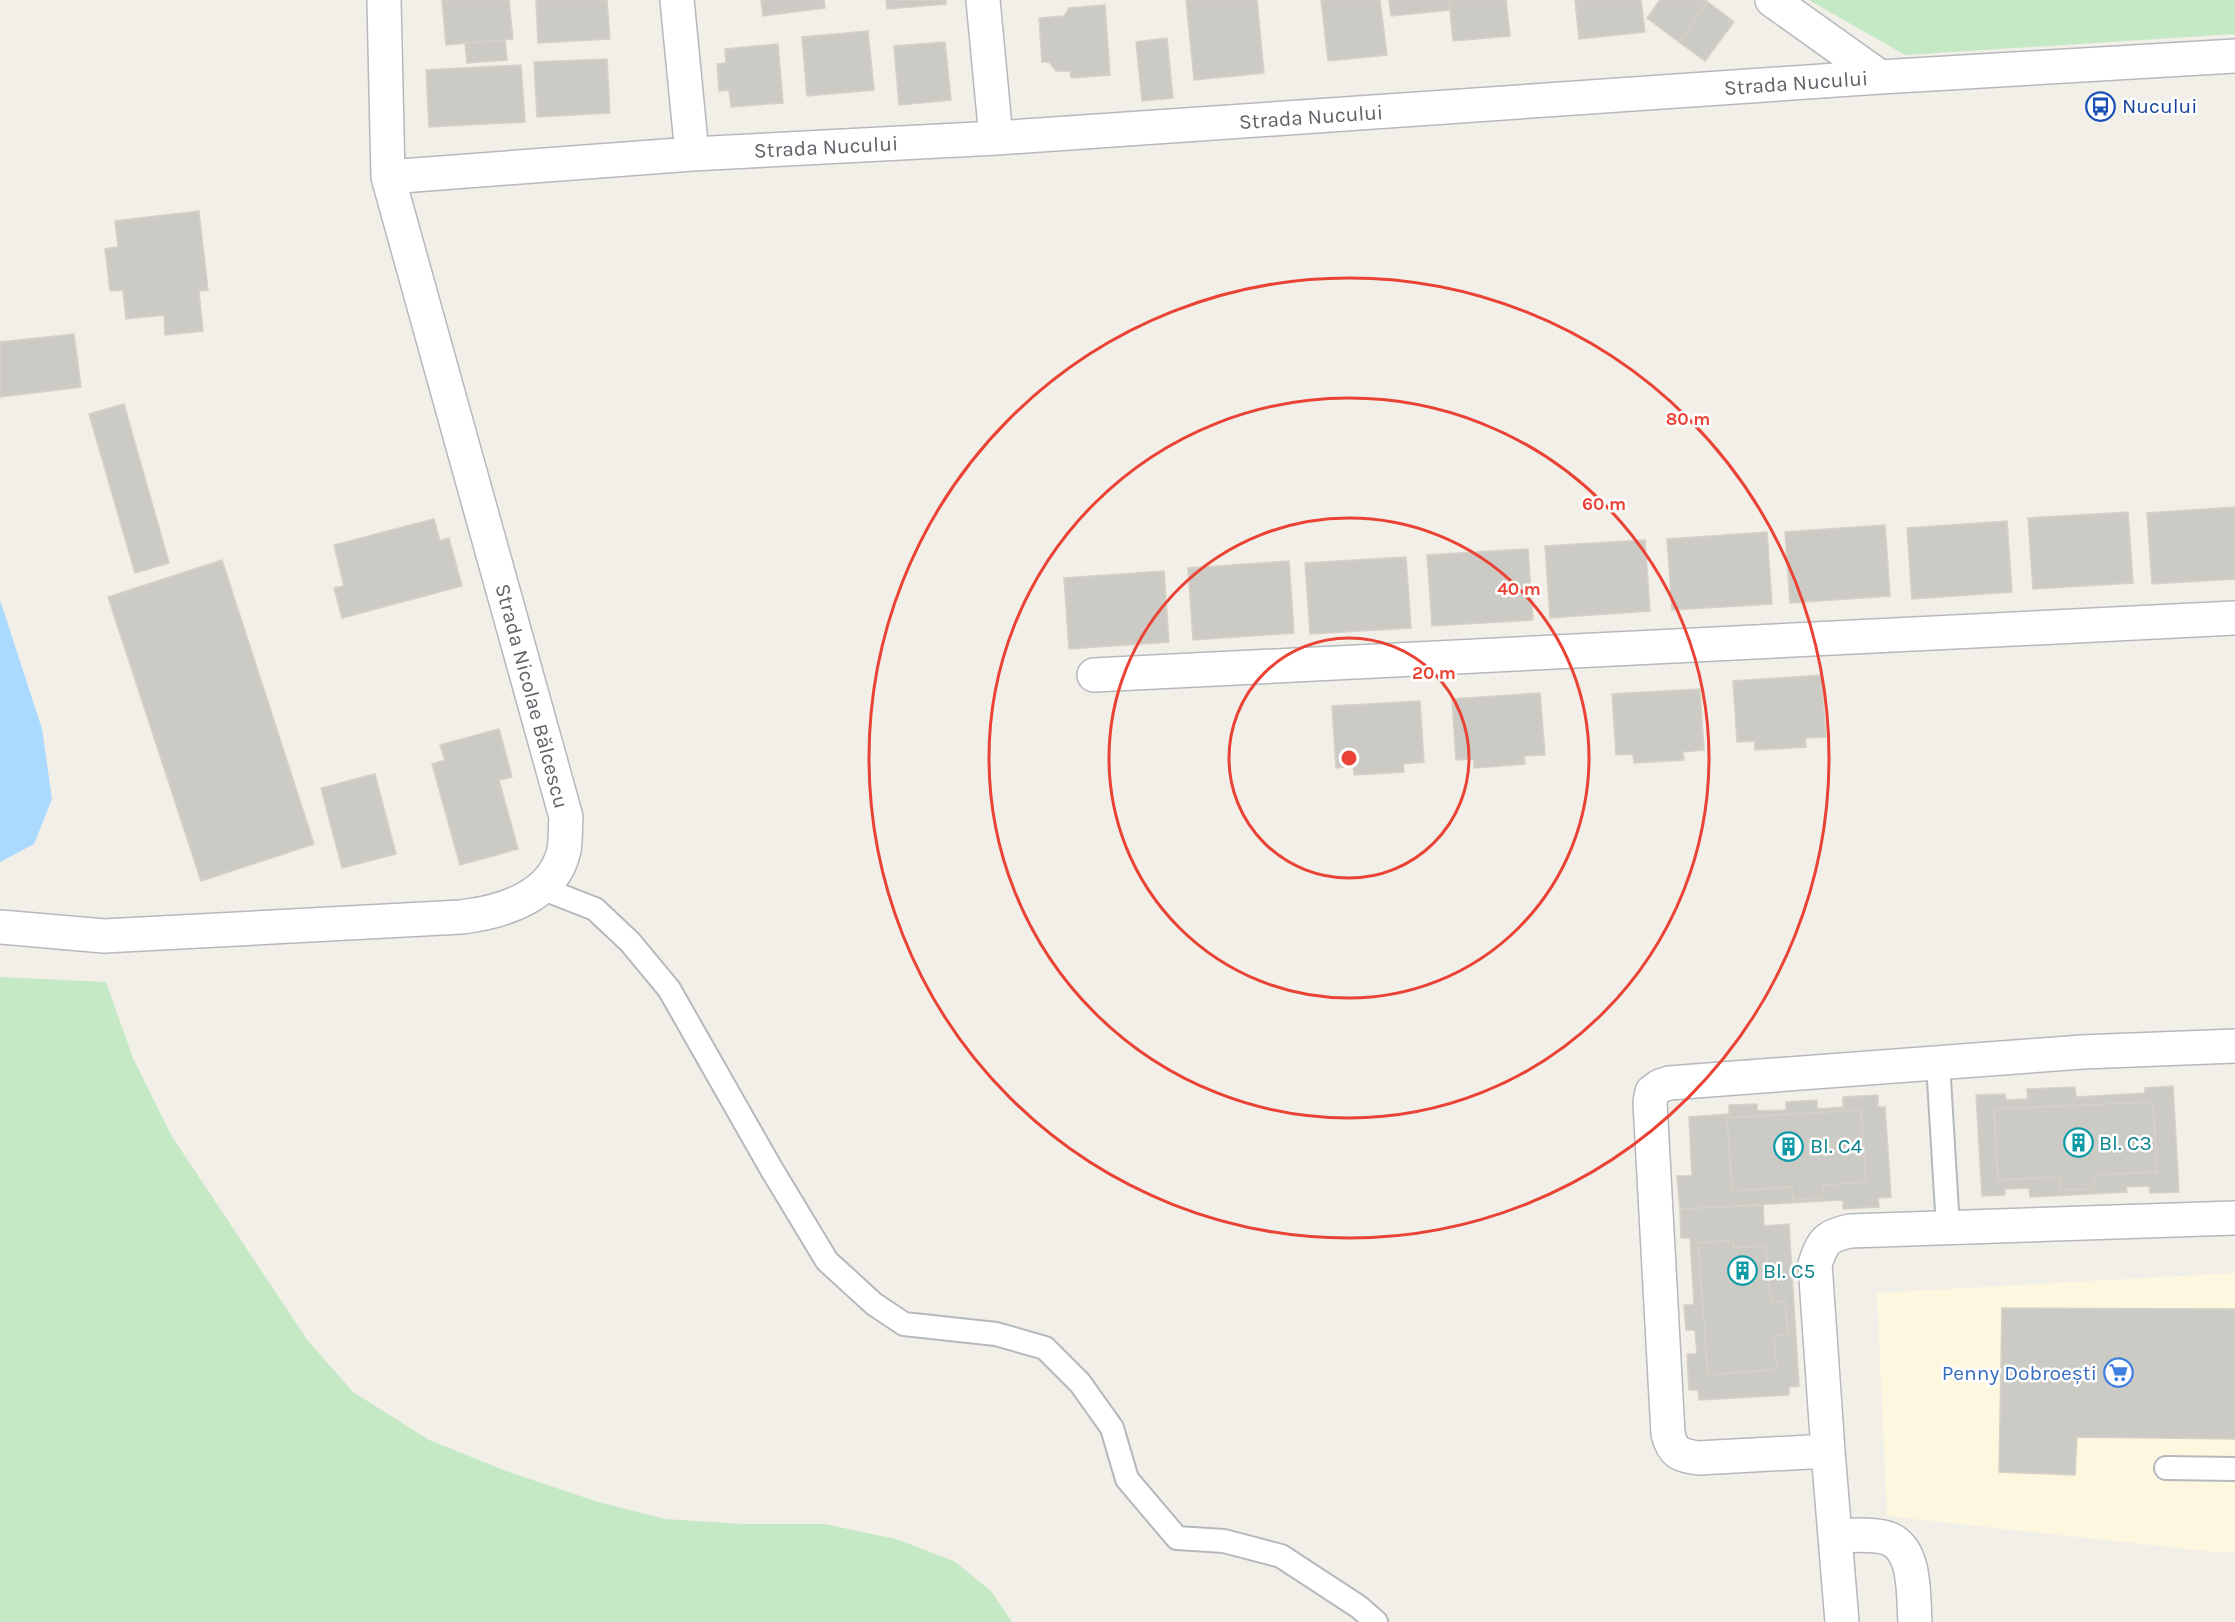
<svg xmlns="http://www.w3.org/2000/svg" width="2235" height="1622" viewBox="0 0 2235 1622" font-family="Karla,sans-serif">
<rect width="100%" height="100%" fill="#f1efe8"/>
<path fill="#fef7e0" d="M2235 1273V1552H2214L1887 1516 1877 1293Z"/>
<path fill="#c5e8c5" d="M1809 0H2235V34L1905 55Z
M0 977 106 982 133 1058 171 1135 308 1341 353 1392 429 1440 506 1471 595 1501 665 1519 742 1524H824L896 1539 954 1561 991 1591 1012 1622H0Z"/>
<path fill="#aadaff" d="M0 600 42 729 52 799 34 844 0 862Z"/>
<path fill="#cccac5" stroke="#d6d1c6" stroke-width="1.5" d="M442 0H509L513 39 446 45Z
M536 0H607L610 39 538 43Z
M761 0H824L825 8 763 16Z
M886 0H946V4L887 9Z
M1186 0H1257L1264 73 1194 80Z
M1321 0H1380L1387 55 1328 61Z
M1389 0H1449L1450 10 1391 16Z
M1449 0H1506L1510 36 1453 41Z
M1575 0H1641L1645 32 1579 39Z
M1660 0H1705L1708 2 1679 42 1647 18Z
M1708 2 1734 22 1705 61 1679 42Z
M1105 5 1110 75 1071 78 1070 71H1056L1049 62H1042L1039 18 1064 16 1069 8Z
M868 31 874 90 807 96 802 37Z
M1167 38 1173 98 1142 101 1136 42Z
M505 40 507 60 467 63 465 43Z
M945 42 951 100 899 105 894 46Z
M778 44 783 103 731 107 729 90 719 91 717 64 726 63 725 49Z
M607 59 610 113 537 117 534 62Z
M521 65 525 122 429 127 426 70Z
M199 211 208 290 199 291 203 331 165 335 164 315 126 319 123 290 110 291 105 249 118 247 115 221Z
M74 334 81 387 0 397V342Z
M124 404 169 563 135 573 89 414Z
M2235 507V579L2152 584 2147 513Z
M2128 512 2133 583 2033 589 2028 518Z
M434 519 440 541 449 538 462 586 342 618 334 588 344 586 334 545Z
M2007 521 2012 592 1912 599 1907 528Z
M1885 525 1890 596 1790 603 1785 532Z
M1767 532 1772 604 1672 610 1667 539Z
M1645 540 1650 611 1550 618 1545 546Z
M1528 549 1533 620 1432 626 1427 555Z
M1406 557 1411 628 1310 634 1305 563Z
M222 560 314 844 201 881 108 597Z
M1289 561 1294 633 1193 640 1188 568Z
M1164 571 1169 642 1069 649 1064 578Z
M1821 675 1826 737 1805 738 1806 747 1755 750V741L1737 742 1733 681Z
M1700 689 1704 750 1683 752 1684 760 1634 763 1633 754 1616 755 1612 694Z
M1540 693 1545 755 1524 756 1525 764 1474 768V759L1456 760 1452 699Z
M1420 701 1424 762 1403 764 1404 772 1354 775 1353 766 1336 768 1332 706Z
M499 729 512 777 499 780 518 849 460 865 432 764 445 760 440 745Z
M375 774 396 854 342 868 321 788Z
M2173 1086 2179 1192 2150 1193 2149 1186 2126 1187 2127 1192 2030 1197 2029 1188 2005 1189V1195L1982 1196 1976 1095 2005 1094 2006 1100 2028 1099 2027 1089 2075 1087 2076 1097 2145 1093V1088Z
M1878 1095V1107H1885L1891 1197 1878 1198 1879 1207 1843 1209V1200L1680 1209 1677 1176H1692L1689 1117 1729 1114V1105L1757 1104V1111L1786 1110V1102L1817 1100V1109L1843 1107V1097Z
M2153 1102 2157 1172 2094 1175V1189L2060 1190V1177L1998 1180 1994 1109Z
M1861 1110 1866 1182 1823 1185 1824 1198 1793 1200 1792 1187 1732 1191 1727 1118Z
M1763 1205 1764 1226 1789 1224 1799 1386 1789 1387V1395L1699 1400 1698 1390H1689L1687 1354H1697L1695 1330H1686L1684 1305H1694L1690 1238H1681L1680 1209Z
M1733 1240 1734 1248 1766 1246 1771 1302 1785 1301 1788 1335 1774 1336 1777 1369 1708 1375 1698 1243Z
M2002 1308 2235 1309V1439L2077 1437 2075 1475 1999 1472Z"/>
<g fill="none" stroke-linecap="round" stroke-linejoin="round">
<defs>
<path id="lane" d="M541 888 595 909 630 942 669 989 772 1170 827 1261 874 1304 904 1324 996 1334 1045 1348 1080 1383 1112 1428 1127 1479 1177 1538 1224 1541 1281 1556 1359 1607 1376 1622
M1938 1063 1948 1228
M2166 1468 2235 1469"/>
<path id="street" d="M677 0 692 154
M983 0 996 138
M1772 0 1880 77
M388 177 692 154 996 138 1880 77 2235 56
M1094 675 2235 618
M0 927 104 936 461 917C502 912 554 897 564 850 566 839 565 827 566 817L388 177 384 0
M2235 1046 2082 1052 1669 1083 1660 1086 1652 1092 1650 1102 1668 1434C1673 1453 1679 1455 1698 1458L1828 1451 1815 1264C1823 1241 1826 1236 1850 1231L2235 1218
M1828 1451 1842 1622
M1835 1536C1851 1536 1871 1533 1887 1538 1917 1548 1913 1596 1915 1622"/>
</defs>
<use href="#lane" stroke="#b5b8bc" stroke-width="26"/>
<use href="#street" stroke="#b5b8bc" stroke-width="36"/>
<use href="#lane" stroke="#fff" stroke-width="22"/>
<use href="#street" stroke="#fff" stroke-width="33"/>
</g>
<g fill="none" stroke="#ea4335" stroke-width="3">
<circle cx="1349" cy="758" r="120"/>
<circle cx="1349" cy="758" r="240"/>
<circle cx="1349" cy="758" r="360"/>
<circle cx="1349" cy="758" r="480"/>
</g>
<defs>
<symbol id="bus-ring" viewBox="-11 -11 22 22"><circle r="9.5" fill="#fff" stroke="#1a4fb4" stroke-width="1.5"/><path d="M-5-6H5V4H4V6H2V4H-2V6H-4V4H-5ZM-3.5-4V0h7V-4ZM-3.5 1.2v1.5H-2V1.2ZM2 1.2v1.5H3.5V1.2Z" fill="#1a4fb4"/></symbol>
<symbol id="building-ring" viewBox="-11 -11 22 22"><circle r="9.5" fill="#fff" stroke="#0f9aa8" stroke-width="1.5"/><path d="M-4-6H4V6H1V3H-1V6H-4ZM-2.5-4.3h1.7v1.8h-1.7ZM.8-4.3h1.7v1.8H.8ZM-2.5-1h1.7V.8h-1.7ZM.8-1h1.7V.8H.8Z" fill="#0f9aa8"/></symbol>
<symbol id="supermarket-ring" viewBox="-11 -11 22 22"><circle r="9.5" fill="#fff" stroke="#3f7fe0" stroke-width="1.5"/><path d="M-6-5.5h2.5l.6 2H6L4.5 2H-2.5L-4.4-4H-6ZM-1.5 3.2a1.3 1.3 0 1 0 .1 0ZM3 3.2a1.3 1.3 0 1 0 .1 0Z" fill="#3f7fe0"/></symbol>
</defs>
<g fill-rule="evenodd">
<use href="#bus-ring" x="2084" y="90" width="33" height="33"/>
<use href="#building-ring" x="2062" y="1126" width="33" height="33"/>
<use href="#building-ring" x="1772" y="1130" width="33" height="33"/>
<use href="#building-ring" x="1726" y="1254" width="33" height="33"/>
<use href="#supermarket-ring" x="2102" y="1356" width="33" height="33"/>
</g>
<g text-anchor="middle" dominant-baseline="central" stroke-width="5" stroke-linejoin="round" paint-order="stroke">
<g font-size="21" fill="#5f6368" stroke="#fff">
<text transform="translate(1796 83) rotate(-4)">Strada Nucului</text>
<text transform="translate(1311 117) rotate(-4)">Strada Nucului</text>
<text transform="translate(826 147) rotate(-3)">Strada Nucului</text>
<text transform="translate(532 696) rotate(75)">Strada Nicolae Bălcescu</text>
</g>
<g font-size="21" fill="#164399" stroke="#fff" text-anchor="start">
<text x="2122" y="106">Nucului</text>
</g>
<g font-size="21" fill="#0d838f" stroke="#fff" text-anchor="start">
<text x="2099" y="1143">Bl. C3</text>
<text x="1810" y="1146">Bl. C4</text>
<text x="1763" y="1271">Bl. C5</text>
</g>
<g font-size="21" fill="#366cbe" stroke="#fff" text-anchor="end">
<text x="2097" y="1373">Penny Dobroești</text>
</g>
</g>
<circle cx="1349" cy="758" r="9" fill="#ea4335" stroke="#fff" stroke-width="3"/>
<g font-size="18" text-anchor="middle" font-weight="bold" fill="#ea4335" stroke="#fff" stroke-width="5" stroke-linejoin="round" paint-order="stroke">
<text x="1688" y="425">80 m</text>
<text x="1604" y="510">60 m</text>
<text x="1519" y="595">40 m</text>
<text x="1434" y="679">20 m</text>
</g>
</svg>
